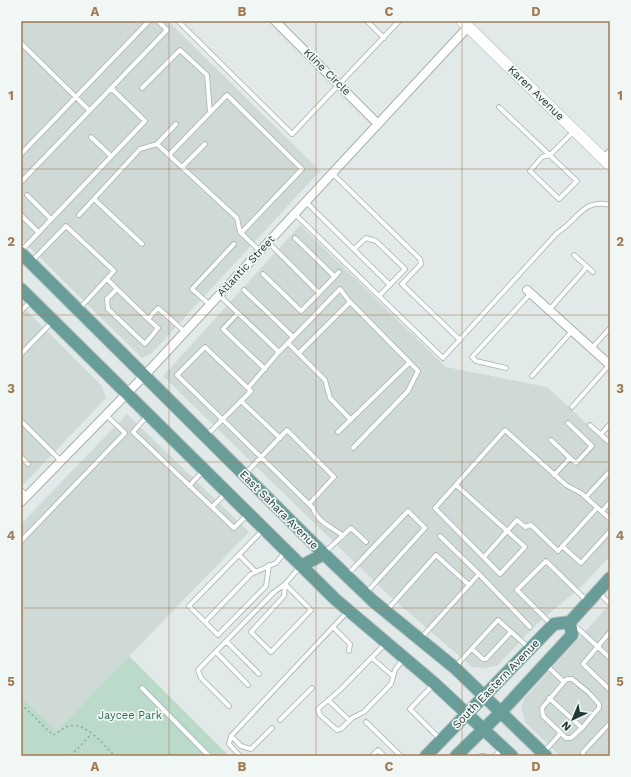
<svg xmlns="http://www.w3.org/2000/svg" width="631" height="777" viewBox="0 0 631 777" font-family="'Work Sans',sans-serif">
<rect width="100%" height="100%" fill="#e1eae8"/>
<path fill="#cfdad7" d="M21 21H168L320 171 151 354 142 358 21 239Z
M300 225 446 367 547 387 610 445V556L584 584 536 625 497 666 484 668 472 667 384 591 163 376Z
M21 305 102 386 106 398 21 487Z
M127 414 249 532 57 731 21 697V524Z
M610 604V756H560L525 722 521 707 524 699Z"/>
<path fill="#bbdaca" d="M129 656 229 756H21V697L57 731Z"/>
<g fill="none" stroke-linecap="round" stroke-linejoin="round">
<defs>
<path id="lane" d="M178 21 292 134 399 21
M367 21 384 38
M21 43 90 111
M142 88 180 50 207 75 210 113
M499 107 577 181 559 199 530 171 542 157 550 155 574 131
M91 137 111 156
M157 144 176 124
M21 154 149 21
M169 155 227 95 302 169 241 233
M182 167 205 144
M332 173 420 259 421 264 402 284 460 340
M21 182 167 30 158 21
M27 195 51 219
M94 199 142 244
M306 202 390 285
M295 214 379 296 405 269 376 241 366 238 354 249
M21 215 38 232
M79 215 140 149 157 144 237 218 240 232 260 251
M295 238 334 276
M268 242 319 293 339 272
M21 251 145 121 111 88
M574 255 593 272
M32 261 66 226 114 271 80 308
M263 274 301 311 319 293
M107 279 117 289
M244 290 293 337
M219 295 279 352
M379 296 443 358 557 233C578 220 583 198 610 205
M210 305 192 289 234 244
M549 310 587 267
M21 311 31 301
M238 313 223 329 265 369
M148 319 117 289 107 299 108 309 145 344 158 328 148 319 158 308 185 332
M288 343 325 380 330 398 351 420
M592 348 610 328
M299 353 350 302
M21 354 53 321
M506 368 476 361 472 357 531 293
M532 376 572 331
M248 388 279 352 340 289 350 302 418 371 408 391 353 448
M241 401 280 438
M572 407 610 364
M148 415 133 432 234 528 247 515
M21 421 61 461
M590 425 610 443
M338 432 409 363
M601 434 610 424
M206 436C221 421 236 406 251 391L205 347 177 375 313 508C318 523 331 526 343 536
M551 440 570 458
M21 457 28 464
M246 473 287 430 334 477 309 504
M554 475 570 458 576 463 592 446 568 423
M456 485 525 547 500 574 435 508 505 430 566 485 581 493 610 519
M189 486 203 471
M21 490 27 496
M586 497 610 471
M212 507 226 493
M602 511 610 502
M263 530 189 606 205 622 251 574 276 563 285 552
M440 536 479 574
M21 541 125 433 106 415
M562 546 581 563 610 531
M325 552 351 528 366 542
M239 555 256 572
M484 557 517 520 525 527 531 525 558 551 597 508
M347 575 408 511 425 528 366 593
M285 584 311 610 271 652 251 632 284 596Z
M598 592 610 604
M387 610 436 555 469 585
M205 622 218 635 266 586 269 565
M551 624 517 590 546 561 587 601
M573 624 610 658
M333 627 350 644 349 651
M610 632 583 664 610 690
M421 638 479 574 530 627
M226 641 259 674
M386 643 340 690 318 709 320 715 337 730 341 729 352 718 364 712 391 684 395 670 404 658
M472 649 483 659H486L511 632
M216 652 248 685
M372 658 393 676
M455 667 498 620 529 648
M564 682 567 679H572L588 692
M433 685 410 709 441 740
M142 688 209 756
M549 698 582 728 571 738H566L561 733
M328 700 347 718
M229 706 201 678 198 670 273 593 285 584 300 567
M280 720 312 688
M366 722 401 756
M582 728 599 708V704L590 694
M231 736 241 746 251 749 272 728
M543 753 561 733 543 716 542 708 564 682 546 665
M240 756 229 744 231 736 348 611
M372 756 378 750 384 756
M481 756H484
M495 756 502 749
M583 756V752L610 723"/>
<path id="street" d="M275 21 378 124
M604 160 610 153
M527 290 610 365
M21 502 144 376 468 27"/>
<path id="secondary" d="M462 21 610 165"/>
<path id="primary" d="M21 253 324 554 373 601 455 668 546 756
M21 289 335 599 434 683 512 756
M301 566 324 554
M426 756 554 624 570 622 610 578
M456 756 501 712 572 635 570 622"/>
</defs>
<use href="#lane" stroke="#a4b1b0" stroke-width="5.5"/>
<use href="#street" stroke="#a4b1b0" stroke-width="10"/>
<use href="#secondary" stroke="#a1b5b2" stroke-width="12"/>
<use href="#primary" stroke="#bdc4c3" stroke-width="14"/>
<path stroke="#83aca7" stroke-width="1.5" stroke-dasharray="2 3" stroke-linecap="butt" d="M21 704 53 735C58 733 64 727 69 726 87 722 103 745 115 756
M71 756 91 734"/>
<use href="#lane" stroke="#fff" stroke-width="4"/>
<use href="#street" stroke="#fff" stroke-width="8"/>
<use href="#secondary" stroke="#fff" stroke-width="11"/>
<use href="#primary" stroke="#689d9a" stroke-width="12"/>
</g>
<path fill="none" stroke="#a27a53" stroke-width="1" stroke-opacity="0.55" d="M169 21V756M316 21V756M462 21V756M21 169H610M21 315H610M21 462H610M21 608H610"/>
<g text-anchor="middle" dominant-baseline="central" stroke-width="3.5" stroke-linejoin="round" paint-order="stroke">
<g font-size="11" fill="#233938" stroke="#f1f7f5">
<text transform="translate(327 72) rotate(45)">Kline Circle</text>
<text transform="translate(536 93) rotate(44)">Karen Avenue</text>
<text transform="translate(246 266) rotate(-47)">Atlantic Street</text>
<text transform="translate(279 510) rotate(45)">East Sahara Avenue</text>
<text transform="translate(496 684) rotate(-46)">South Eastern Avenue</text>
</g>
<g font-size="11" fill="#306d54" stroke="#f1f7f5">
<text x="130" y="715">Jaycee Park</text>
</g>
</g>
<rect width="631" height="777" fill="none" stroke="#f1f7f5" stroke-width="44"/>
<g transform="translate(573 719) rotate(224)" stroke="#f1f7f5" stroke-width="3" paint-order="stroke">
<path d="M0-3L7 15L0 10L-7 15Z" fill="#233938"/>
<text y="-6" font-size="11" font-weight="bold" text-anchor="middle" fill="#233938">N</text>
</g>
<rect x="22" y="22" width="587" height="733" fill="none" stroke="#a27a53" stroke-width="1.5"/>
<g font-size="13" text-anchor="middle" font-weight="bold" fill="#a27a53">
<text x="95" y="16">A</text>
<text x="242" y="16">B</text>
<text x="389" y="16">C</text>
<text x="536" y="16">D</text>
<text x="11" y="100">1</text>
<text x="620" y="100">1</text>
<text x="11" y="246">2</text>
<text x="620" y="246">2</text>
<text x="11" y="393">3</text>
<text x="620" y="393">3</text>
<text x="11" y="540">4</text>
<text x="620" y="540">4</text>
<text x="11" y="686">5</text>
<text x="620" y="686">5</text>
<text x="95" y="771">A</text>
<text x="242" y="771">B</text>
<text x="389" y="771">C</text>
<text x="536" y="771">D</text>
</g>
</svg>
